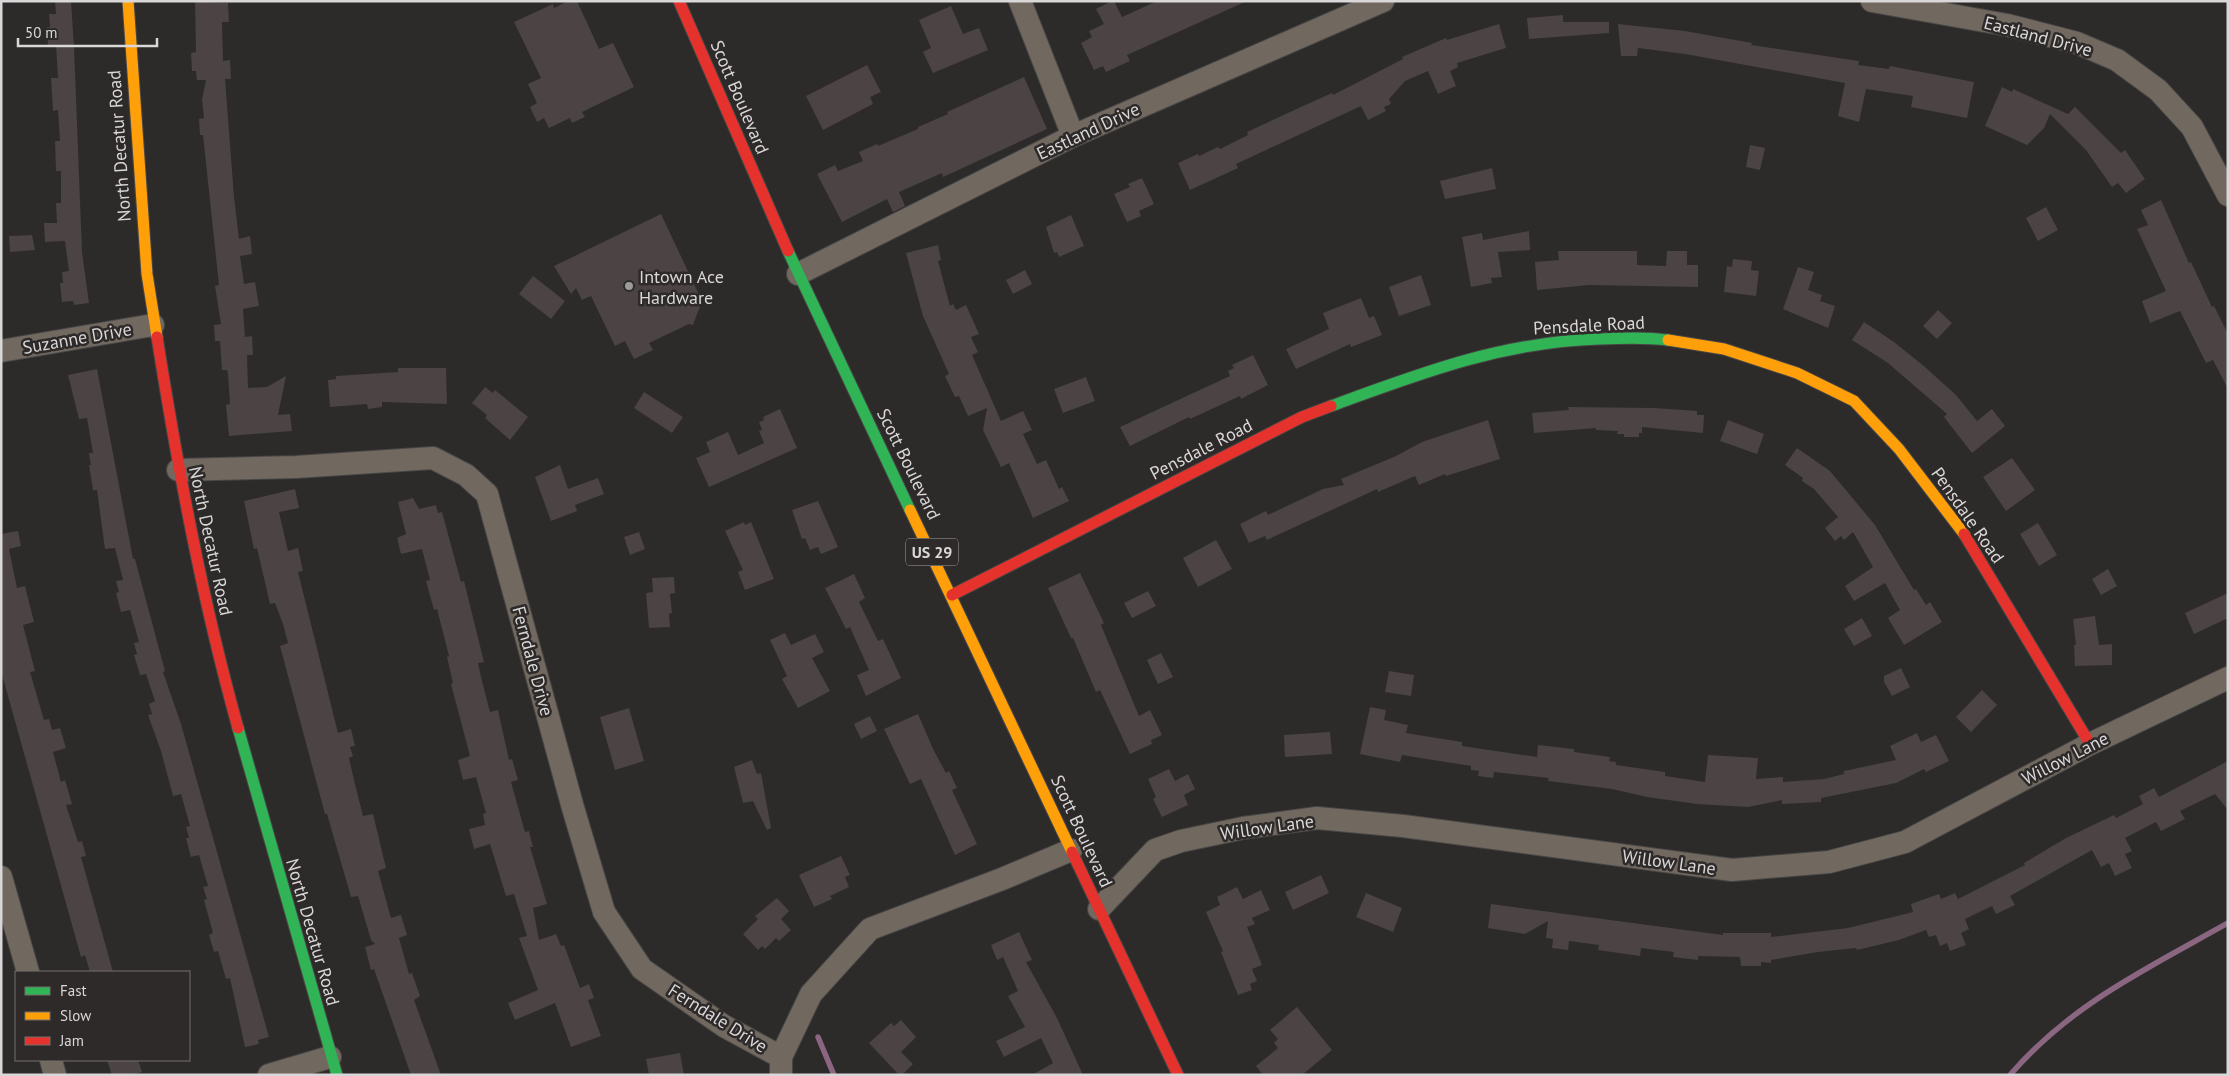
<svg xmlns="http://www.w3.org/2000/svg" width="2229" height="1076" viewBox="0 0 2229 1076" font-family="'PT Sans',sans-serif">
<rect width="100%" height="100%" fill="#2c2b2a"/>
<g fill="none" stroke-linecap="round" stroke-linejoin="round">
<path stroke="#8a6680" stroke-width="5.5" d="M818 1037 834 1075
M2010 1075C2071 1004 2148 968 2228 923"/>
</g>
<path fill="#4b4344" d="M55 1H71L74 47 82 252 89 303 74 305 73 301 62 302 60 283H63L62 272 69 271 65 241 45 242 44 223H57L56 203H61V171H56L55 141H60L58 110 53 111 51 78H58L56 45H48L47 27H50L49 14H56Z
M195 1 228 3 229 22H222L223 61 230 60 231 79H225L234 197 239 239 250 236 252 254 240 256 244 284 255 282 259 306 243 309 245 337 252 336 253 355H247L248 388 267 387 286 376 278 415 290 414 292 431 229 436 226 405 230 404 228 374 227 370H222L220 341H215L214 325 221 324 215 286 219 285 203 135H200L199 119 204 118 202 100 206 80H197L196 71H192L191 53 196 52Z
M568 1H577L599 49 613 43 634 87 582 112 585 117 572 123 570 118 549 128 544 118 537 122 530 107 537 103 528 84 541 78 514 22 553 4 554 8Z
M1112 1H1114L1122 17 1157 1H1247L1127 55 1130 61 1106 72 1103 66 1094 70 1081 43 1092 37 1089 31 1104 24 1096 9Z
M951 6 963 34 979 28 988 50 933 73 923 52 931 48 919 20Z
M1563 15V22H1609V33L1529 39 1527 18Z
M1499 24 1506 48 1457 63 1458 67 1450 71 1456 86 1438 94 1428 71 1405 81 1389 99 1391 104 1384 107 1386 111 1368 120 1361 106 1236 164 1238 168 1190 190 1178 163 1198 154 1199 156 1218 147 1220 149 1248 135 1247 132 1301 107 1332 93 1333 95 1403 59 1402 57 1446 38 1447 40Z
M1618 24 1685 31 1752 43 1751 45 1859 61 1858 65 1889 69 1890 66 1974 82 1967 118 1911 107 1913 96 1866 89 1859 122 1838 116 1845 83 1685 54 1638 48 1637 56H1621Z
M867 65 881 92 870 97 873 104 823 130 806 96Z
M1024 77 1047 129 943 177 942 173 899 192 905 206 893 212 887 199 842 222 817 174 835 165 838 171 863 161 859 152 877 144 878 146 918 129V127L948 114 947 112Z
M2002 87 2012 92 2013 89 2068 114 2075 107 2121 153 2125 150 2145 179 2126 193 2118 183 2112 187 2086 150 2050 114 2044 128 2027 145 1985 126Z
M1750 145 1765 148 1760 170 1746 167Z
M1492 168 1496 189 1445 199 1440 181Z
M1142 178 1154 204 1139 211 1141 216 1127 222 1114 194 1130 187 1128 184Z
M2161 200 2189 263 2191 262 2212 307 2214 306 2228 334V389L2213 360 2206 363 2180 311 2150 323 2142 301 2166 291 2137 229 2148 225 2141 210Z
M2046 207 2058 230 2038 241 2026 218Z
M661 214 702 301 693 325 689 324 649 343 653 350 634 359 625 341 615 346 591 296 582 300 576 288 571 294 554 266Z
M1071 215 1084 246 1059 257 1057 252 1054 253 1046 227Z
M1529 231 1530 250 1498 252 1502 277 1491 278 1492 283 1471 287 1462 237 1482 233 1483 240Z
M32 235 35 250 10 252 9 236Z
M938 245 941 260 938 261 950 306 953 304 956 310 966 305 979 334 971 337 978 352 972 355 1001 421 1023 411 1032 430 1023 434 1037 464 1046 460 1059 489 1062 487 1069 501 1033 518 1009 463 1001 467 983 430 987 408 968 416 959 396 955 397 945 376 949 374 923 316 906 253Z
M1558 251H1637V265L1666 266 1667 251H1687V265H1698V287L1589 285 1537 290 1535 262 1559 260Z
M1733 259 1752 261 1751 270 1759 271 1756 296 1724 292 1727 266 1732 267Z
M1798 267 1814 272 1808 290 1822 295 1820 301 1835 306 1828 328 1783 309Z
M1025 270 1032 284 1013 294 1006 280Z
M1421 275 1431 305 1399 316 1389 287Z
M533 276 565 301 551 319 519 294Z
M1361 298 1369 318 1374 316 1382 335 1351 347 1350 344 1296 369 1286 349 1329 329 1323 313Z
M1938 310 1952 323 1937 339 1923 326Z
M1864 322 1894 342 1925 367 1956 395 1977 421 1992 409 2005 426 1972 453 1944 417 1947 414 1888 363 1852 340Z
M1253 355 1268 385 1241 399 1240 396 1190 419 1189 417 1130 446 1120 427 1230 376 1228 371 1234 368 1232 365Z
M398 368H446L447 404 382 402V407L368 409 367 404 330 407 328 380 336 379V376L398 372Z
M97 369 133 559H135L165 671 163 672 181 724 269 1037 258 1040 259 1044 245 1047 230 978 226 979 218 951 214 952 209 935 213 933 204 900 207 899 203 887 208 886 199 855 191 857 186 838H189L186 827 190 826 181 794 173 796 161 751 148 715 152 714 149 704 155 701 146 674 140 675 134 655 137 654 134 643 139 642 130 610 121 612 116 593 119 592 116 581 123 580 115 548 105 549 97 490H93L89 465H91L89 453H93L87 418 79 419 68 375Z
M1086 377 1095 401 1063 413 1054 389Z
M485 387 493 393 495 390 528 417 510 440 485 418 487 415 472 403Z
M644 392 683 417 672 433 634 408Z
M1568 407 1654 408 1697 411V415H1704L1703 433 1642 427V433H1639V437H1624V434H1617L1618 431 1596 430V428L1534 433 1532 413 1569 410Z
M780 409 797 448 709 487 696 458 710 452 706 442 728 432 738 455 764 443 759 431 762 430 759 422 764 420 763 417Z
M1488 420 1500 459 1446 476 1445 474 1419 485 1415 476 1378 492 1377 489 1267 540 1265 536 1249 543 1240 524 1266 511 1268 515 1323 489 1344 485 1341 479 1396 456 1422 442Z
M1728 420 1764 434 1757 454 1720 441Z
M1797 448 1830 471 1875 525 1914 590 1916 589 1926 605 1930 602 1942 622 1904 645 1888 618 1900 610 1885 583 1854 601 1845 586 1873 567 1853 532 1844 540 1841 536 1835 541 1825 528 1838 517 1814 489 1802 481 1803 478 1785 465Z
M2012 458 2035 490 2006 511 1983 477Z
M560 465 568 489 598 478 604 494 575 505 577 511 551 521 535 477Z
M295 489 299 508 279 512 288 551 298 548 303 571 298 572 338 733 351 729 355 746 350 747 353 756 349 758 354 780 363 816 373 814 386 868 378 871 391 918 401 915 407 935 399 938 409 974 412 973 420 996 414 1000 441 1075H411L374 969 371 970 365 947 375 944 371 940 358 896 351 897 327 814H325L280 646 288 643 283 624 275 603 270 604 257 548 254 549 244 501Z
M413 498 419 509 436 505 438 513 442 512 461 582 464 581 484 662 478 663 481 677 490 712 498 710 509 760 512 759 518 780 511 782 525 832 529 831 533 847H530L547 904 533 908 539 940 556 934 561 946 564 945 580 988 589 984 594 998 588 1000 601 1036 571 1047 555 1003 515 1020 508 1003 538 990 519 938 527 936 514 894 506 896 490 844 474 849 469 829 485 825 483 814 486 813 476 777 463 780 458 760 470 756 451 684 453 683 447 657 449 656 437 609 434 610 426 581 430 580 422 549 401 554 397 538 406 534 398 502Z
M818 501 838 547 821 554 818 547 810 550 805 538 802 539 792 510Z
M744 522 745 525 751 522 774 579 745 590 738 572 743 570 725 531Z
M2038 523 2057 555 2039 566 2020 534Z
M18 531 21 546 9 549 17 588 25 586 34 622 23 625 35 671 30 672 44 720 49 719 52 730 60 728 66 748 53 752 61 782 65 780 72 804 66 805 78 842 82 841 86 856 81 857 113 972H90L85 955 81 957 1 671V534Z
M639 532 645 549 630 555 624 537Z
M1216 540 1232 569 1198 587 1183 558Z
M2108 569 2117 586 2101 595 2092 579Z
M1080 573 1104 623 1101 625 1139 716 1150 710 1162 735 1151 740 1152 744 1130 754 1100 690 1096 692 1073 638H1071L1048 588Z
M854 574 865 598 859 602 878 641 883 639 901 678 866 696 857 675 869 670 850 627 846 629 825 588Z
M674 577 675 593 670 594 672 613 669 614 670 627 649 628 646 593 653 592 652 578Z
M1148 591 1156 606 1132 618 1124 603Z
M2228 593V618L2194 634 2185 613Z
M2095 616 2099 645 2112 644V665L2075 666 2074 645H2076L2073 619Z
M1862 618 1872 636 1854 646 1844 629Z
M785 633 791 645 815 634 824 652 812 658 830 691 798 708 782 679 787 676 770 640Z
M1161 653 1173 677 1158 684 1147 660Z
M1901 668 1910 687 1892 696 1884 682V676Z
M1389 671 1414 675 1411 696 1385 692Z
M1982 690 1997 705 1971 732 1956 717Z
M1370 707 1386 710 1384 720 1408 725 1406 733 1462 742V746L1537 757 1538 745 1574 749V752L1610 757 1609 761 1616 762V765L1665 772V776L1705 782 1708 755 1758 758 1756 779 1783 777V782L1824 779 1844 774V771L1896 760 1890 746 1917 733 1921 742 1936 735 1949 761 1926 772 1924 769 1896 783 1821 798V802L1782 804V800L1748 807 1697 804 1647 797 1612 789 1548 781 1549 778 1494 772 1493 778 1478 776 1479 771 1471 770V766L1402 755 1400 762 1360 754Z
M629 708 644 761 615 770 600 717Z
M918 714 933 749 946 773 949 771 957 788 952 790 977 844 955 855 921 779 910 784 884 729Z
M870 716 877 731 861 739 854 724Z
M1330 732 1332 754 1285 757 1284 735Z
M752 760 757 774 761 773 771 828 767 830 753 801 743 803 734 767Z
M2228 761V810L2215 794 2180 811 2185 819 2161 831 2156 822 2125 838 2132 851 2125 854 2132 868 2115 876 2109 863 2101 867 2092 850 2010 896 2015 905 1996 914 1992 906 1965 919 1969 929 1961 933 1966 945 1950 951 1947 943 1940 946 1936 935 1929 937 1926 930 1899 940 1857 950 1856 948 1818 952 1771 960V963L1761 962V966H1741L1740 957 1698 956V960L1673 957 1674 952 1641 948 1640 956 1598 950 1599 945 1569 941 1568 950 1552 948 1553 939 1546 938 1548 921 1525 934 1488 928 1491 904 1723 935V933H1771V937L1848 928 1913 912 1911 904 1939 894 1941 899 1955 893 1958 899 2025 865 2024 863 2066 838 2114 815 2116 818 2143 804 2139 796 2154 788 2159 797Z
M1169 769 1175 781 1188 774 1195 789 1184 795 1188 805 1162 817 1153 799 1156 797 1148 779Z
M841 856 850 875 845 877 849 887 830 896 832 899 814 907 799 875Z
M1321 875 1329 893 1293 910 1285 892Z
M1237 887 1243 899 1261 890 1270 910 1252 918 1255 924 1247 927 1262 965 1252 969 1257 981 1250 984 1252 990 1238 995 1221 952 1223 951 1206 912 1220 905 1217 897Z
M1366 893 1402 908 1393 932 1356 917Z
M777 898 789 911 781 919 791 930 779 941 776 938 765 949 762 946 758 950 743 934 758 919 755 916Z
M1019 932 1032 960 1026 962 1057 1018 1083 1075H1032L1053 1063 1041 1038 1004 1057 996 1041 1025 1027 1008 996 1018 991 1003 957 997 960 991 945Z
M1297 1007 1332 1050 1302 1075H1263L1256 1066 1278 1048 1274 1043 1278 1039 1270 1030Z
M901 1020 916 1037 901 1052 913 1064 902 1075H899L869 1043 891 1023 894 1026Z
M680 1053 684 1075H649L646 1059Z
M107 1060H138L142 1072 131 1075H112Z"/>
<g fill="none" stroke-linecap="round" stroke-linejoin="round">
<defs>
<path id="street" d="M1020 1 1073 136
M1872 1 2007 25 2077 43 2117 60 2158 90 2192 127 2228 195
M798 274 1073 136 1383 1
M1 351 153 325
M178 470 296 467 433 458 466 475 487 494 573 808 604 912 642 969 724 1026 781 1057
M1 877 28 972
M1099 909 1155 850 1181 841 1243 828 1317 818 1403 826 1732 870 1829 862 1905 842 2090 744 2228 678
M51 1060 55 1075
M269 1075 330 1057
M781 1075V1057L811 994 870 929 1002 879 1071 850"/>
<path id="fast" d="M788 251 910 510
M1331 406C1421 373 1502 342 1599 339 1623 338 1645 337 1668 340
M238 728 337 1075"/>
<path id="slow" d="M128 1 147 274 157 337
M1668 340 1724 349 1797 373 1854 401 1899 449 1964 534
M910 510 1072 852"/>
<path id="jam" d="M679 1 788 251
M157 337C178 469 202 599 238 728
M1964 534 2090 744
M952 595 1302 417 1331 406
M1072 852 1178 1075"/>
</defs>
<use href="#street" stroke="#484746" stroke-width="24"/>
<use href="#fast" stroke="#484746" stroke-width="13"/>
<use href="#slow" stroke="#484746" stroke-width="13"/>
<use href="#jam" stroke="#484746" stroke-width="13"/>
<use href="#street" stroke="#716860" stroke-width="22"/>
<use href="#fast" stroke="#30b455" stroke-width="11"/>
<use href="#slow" stroke="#ff9f0a" stroke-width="11"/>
<use href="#jam" stroke="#e5322d" stroke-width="11"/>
</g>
<circle fill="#9c9b9a" stroke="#2d2a29" stroke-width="2" cx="629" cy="286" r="5"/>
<g text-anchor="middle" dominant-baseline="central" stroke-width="5" stroke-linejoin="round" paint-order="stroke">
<rect fill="#2d2a29" stroke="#a5a3a3" stroke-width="1" x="906" y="538.5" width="52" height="27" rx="4"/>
<g font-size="16" font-weight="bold" fill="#d9d7d7">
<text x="932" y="552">US 29</text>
</g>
<g font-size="18" fill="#d9d7d7" stroke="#2d2a29">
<text transform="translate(2038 36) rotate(15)">Eastland Drive</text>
<text transform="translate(740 97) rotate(67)">Scott Boulevard</text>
<text transform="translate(1088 131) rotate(-25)">Eastland Drive</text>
<text transform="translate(119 146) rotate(-94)">North Decatur Road</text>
<text transform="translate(1589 325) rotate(-3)">Pensdale Road</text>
<text transform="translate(77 338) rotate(-10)">Suzanne Drive</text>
<text transform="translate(1201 449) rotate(-27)">Pensdale Road</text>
<text transform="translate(909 464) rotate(64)">Scott Boulevard</text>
<text transform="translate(1968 515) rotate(55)">Pensdale Road</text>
<text transform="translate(211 541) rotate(78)">North Decatur Road</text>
<text transform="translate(533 661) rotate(75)">Ferndale Drive</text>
<text transform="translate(2065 758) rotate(-27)">Willow Lane</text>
<text transform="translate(1267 827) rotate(-8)">Willow Lane</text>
<text transform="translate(1082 831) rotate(65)">Scott Boulevard</text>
<text transform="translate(1669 862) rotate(8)">Willow Lane</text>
<text transform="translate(313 932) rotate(74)">North Decatur Road</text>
<text transform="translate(718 1018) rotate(32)">Ferndale Drive</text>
</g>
<g font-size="18" fill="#d9d7d7" stroke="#2d2a29" text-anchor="start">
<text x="639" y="276">Intown Ace<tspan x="639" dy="21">Hardware</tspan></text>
</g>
</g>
<rect width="2229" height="1076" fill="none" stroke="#d9d7d7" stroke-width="5"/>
<rect x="15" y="971" width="175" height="90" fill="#2d2a29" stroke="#726f6f"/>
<rect x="25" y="987" width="25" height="8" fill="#30b455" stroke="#726f6f"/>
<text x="60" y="996" font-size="15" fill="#d9d7d7">Fast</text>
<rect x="25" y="1012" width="25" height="8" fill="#ff9f0a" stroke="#726f6f"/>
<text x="60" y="1021" font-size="15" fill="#d9d7d7">Slow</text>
<rect x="25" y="1037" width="25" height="8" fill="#e5322d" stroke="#726f6f"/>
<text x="60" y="1046" font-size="15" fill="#d9d7d7">Jam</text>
<path d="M18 38v8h139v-8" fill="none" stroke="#d9d7d7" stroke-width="2.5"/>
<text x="25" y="38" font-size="15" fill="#d9d7d7" stroke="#2d2a29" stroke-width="4" paint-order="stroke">50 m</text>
</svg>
